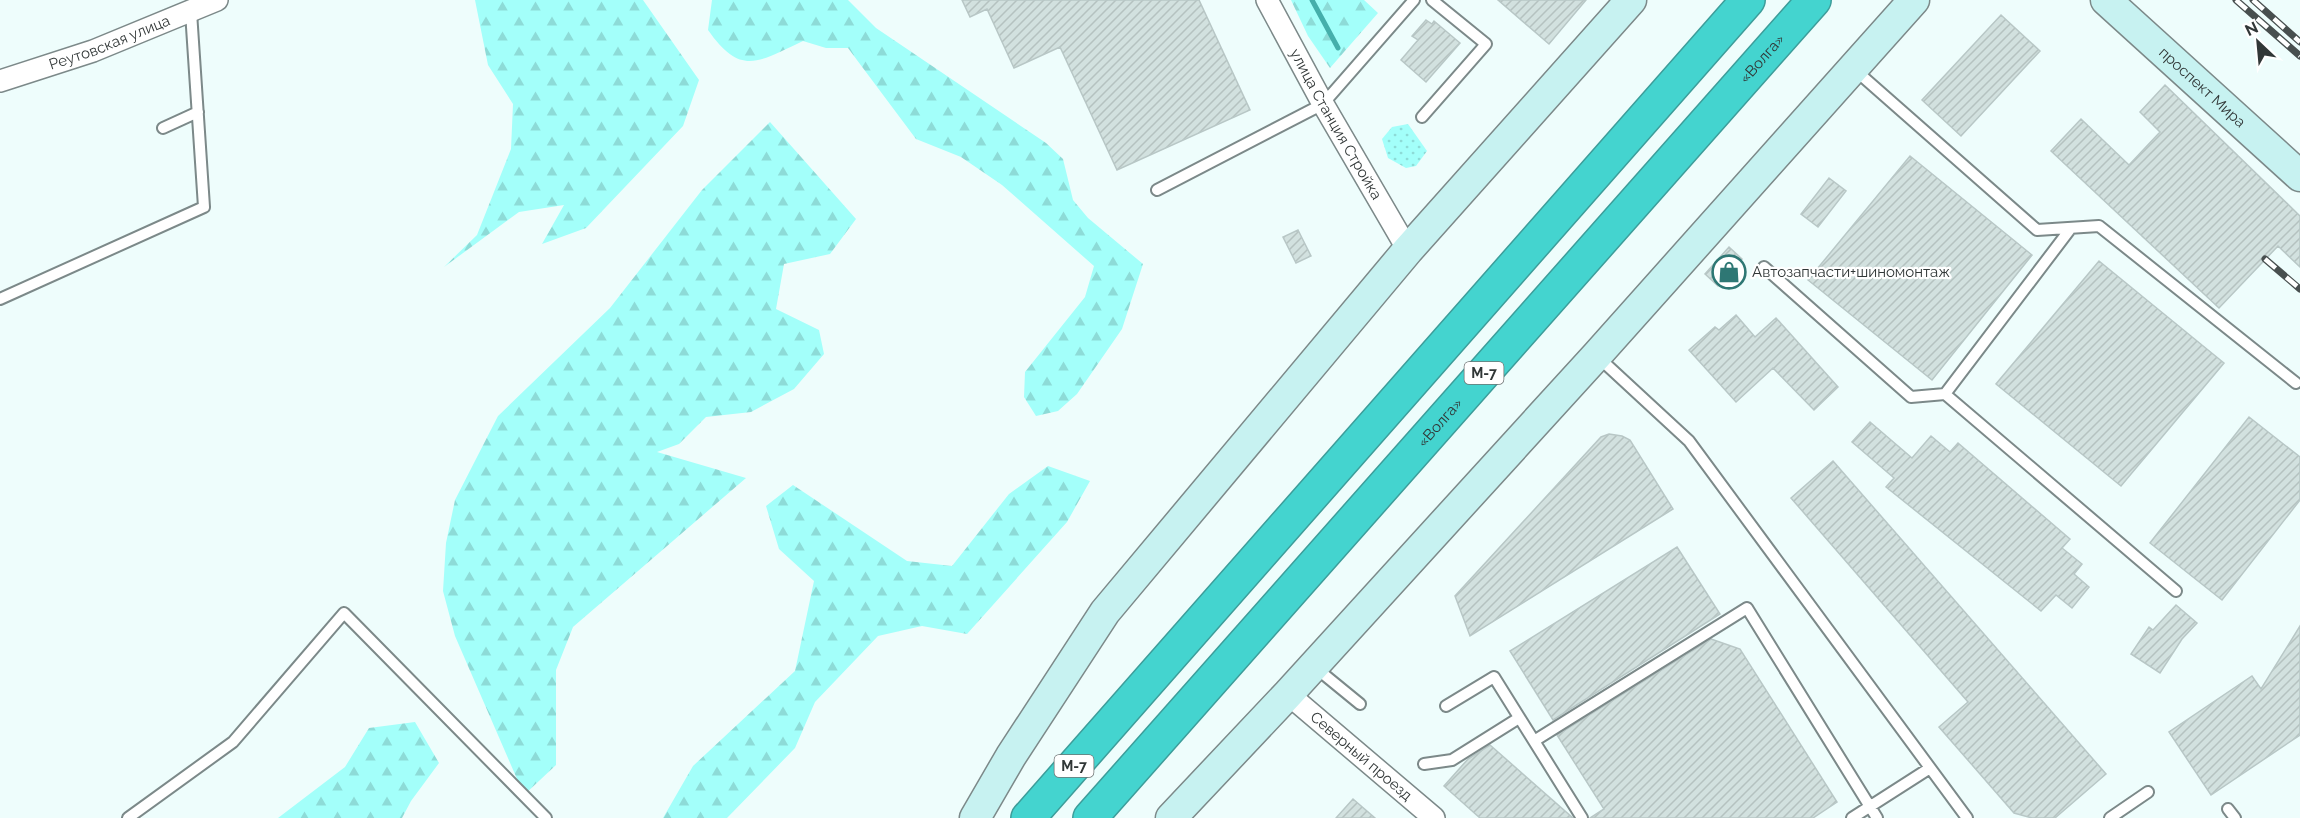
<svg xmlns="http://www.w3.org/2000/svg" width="2300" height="818" viewBox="0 0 2300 818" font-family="Raleway,sans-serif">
<defs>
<pattern id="grass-dots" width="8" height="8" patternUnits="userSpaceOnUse" patternTransform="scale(1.5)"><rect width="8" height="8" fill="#a3fffa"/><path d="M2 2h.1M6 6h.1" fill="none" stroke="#8ddbd7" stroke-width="1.8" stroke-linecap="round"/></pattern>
<pattern id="forest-firs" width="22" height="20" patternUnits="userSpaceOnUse" patternTransform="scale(1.5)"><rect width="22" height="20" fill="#a3fffa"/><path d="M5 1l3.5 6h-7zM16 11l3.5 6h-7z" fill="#8ddbd7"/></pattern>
<pattern id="building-hatch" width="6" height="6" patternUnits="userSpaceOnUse" patternTransform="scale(1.5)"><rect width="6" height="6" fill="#d2e1df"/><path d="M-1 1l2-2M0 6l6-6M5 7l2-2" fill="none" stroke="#b5c2c0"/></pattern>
</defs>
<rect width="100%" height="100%" fill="#eefdfc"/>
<path fill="url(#grass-dots)" d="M1408 124 1427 151 1416 166 1406 168 1388 158 1382 139 1392 127Z"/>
<path fill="url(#forest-firs)" d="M475 0H643L699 80 683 126 586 228 542 244 564 205 519 212 444 267 477 235 511 149 513 104 488 65Z
M712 0H848L876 28 1046 143 1063 159 1073 200 1088 218 1143 264 1122 329 1077 394 1058 411 1036 416 1024 397 1025 372 1085 297 1094 266 1002 185 961 157 916 139 848 48H826L803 41C758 62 741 77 708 30Z
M1291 0H1364L1378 13 1330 68 1308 36Z
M770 122 856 219 830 254 784 264 776 309 819 330 824 354 794 389 751 412 706 417 679 444 657 452 746 478 573 627 556 670V765L524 795 455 636 443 591 446 543 455 500 498 416 610 308 702 190Z
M1048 466 1090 481 1067 522 967 634 922 626 878 636 815 702 795 748 727 818H663L693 766 795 671 814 581 779 549 766 506 793 485 907 561 952 566 1009 494Z
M415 722 439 763 411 801 402 818H278L345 767 369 728Z"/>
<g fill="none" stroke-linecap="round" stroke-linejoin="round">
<path stroke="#45afab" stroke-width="5" d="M1312 0 1338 48"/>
</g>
<path fill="url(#building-hatch)" stroke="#b8c7c6" stroke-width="1.5" d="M962 0H1199L1250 110 1117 170 1060 47 1014 68 987 9 970 17Z
M1498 0H1586L1549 44Z
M2001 15 2040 51 1961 136 1922 100Z
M1426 20 1432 24 1434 21 1460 43 1426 82 1401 60 1418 40 1412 36Z
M2165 85 2300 216V267L2278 246 2219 308 2051 151 2081 119 2129 165 2160 132 2140 112Z
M1910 156 2032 255 1932 380 1808 280Z
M1829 178 1846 191 1818 227 1801 214Z
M1298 230 1311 256 1296 263 1283 237Z
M1729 247 1742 259 1718 286 1705 274Z
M2099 261 2224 363 2121 486 1996 384Z
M1736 315 1755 337 1776 318 1838 387 1814 410 1773 368 1736 402 1689 350 1715 327 1719 330Z
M2249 417 2300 457V500L2222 600 2150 543Z
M1870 422 1912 458 1931 436 1950 452 1958 443 2070 539 2062 548 2082 564 2074 574 2089 587 2072 608 2056 595 2041 611 1886 487 1894 478 1852 442Z
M1609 434 1622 436 1630 440 1673 509 1470 636 1455 596 1601 437Z
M1833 461 2106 774 2055 818H2032L2014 813 1939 727 1968 702 1791 498Z
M1677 547 1720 614 1553 720 1510 651Z
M2176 605 2197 623 2182 639 2160 673 2131 654 2149 627 2153 630Z
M2300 626V735L2211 795 2169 732 2252 676 2261 689Z
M1711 639 1740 649 1837 802 1813 818H1590L1604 809 1557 735Z
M1490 745 1573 818H1480L1444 786 1468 759Z
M1353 799 1375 818H1336Z"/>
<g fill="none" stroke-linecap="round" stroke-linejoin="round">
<defs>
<path id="lane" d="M1854 69 2037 230 2099 226 2296 383
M1422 117 1486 44 1432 0
M163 128 198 112
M1157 190 1323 104 1414 0
M1764 267 1911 397 1945 394 2176 591
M0 299 204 207 191 12
M1597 356 1689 441 1967 818
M1945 394 2071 228
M1316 668 1360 704
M1446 706 1494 677 1534 741
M1424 764 1452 760 1519 718
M2228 809 2235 818
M128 818 233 742 344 613 546 818
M1582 818 1534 741 1747 608 1877 818
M1852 818 1930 768
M2110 818 2148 792"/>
<g id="street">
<path id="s1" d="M1267 0 1323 104 1408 250"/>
<path id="s2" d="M0 81 93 51 217 0"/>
<path id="s3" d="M1288 694 1434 818"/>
</g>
<g id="secondary">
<path id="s4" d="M2106 0 2300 176"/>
<path d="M975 818 1011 756 1105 612 1408 250 1631 0"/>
<path d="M1171 818 1288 694 1597 355 1914 0"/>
</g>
<g id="highway">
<path d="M1028 818 1748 0"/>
<path id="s5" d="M1090 818 1814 0"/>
</g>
</defs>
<use href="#lane" stroke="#7c8989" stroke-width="14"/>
<use href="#street" stroke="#7c8989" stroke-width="24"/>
<use href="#secondary" stroke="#7c8989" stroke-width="33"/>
<use href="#highway" stroke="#3d9d9a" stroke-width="36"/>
<use href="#lane" stroke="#fff" stroke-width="10"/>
<use href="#street" stroke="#fff" stroke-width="21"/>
<use href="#secondary" stroke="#c7f2f1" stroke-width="30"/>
<use href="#highway" stroke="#44d4cf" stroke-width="33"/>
<defs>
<path id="rail" d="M2236 0 2300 56
M2253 0 2300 42
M2265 259 2300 289"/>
</defs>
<use href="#rail" stroke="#484f4f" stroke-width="7"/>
<use href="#rail" stroke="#fff" stroke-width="4.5" stroke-dasharray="14" stroke-linecap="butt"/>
</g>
<defs>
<symbol id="shop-ring" viewBox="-11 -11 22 22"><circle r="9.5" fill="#fff" stroke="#2e7774" stroke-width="1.5"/><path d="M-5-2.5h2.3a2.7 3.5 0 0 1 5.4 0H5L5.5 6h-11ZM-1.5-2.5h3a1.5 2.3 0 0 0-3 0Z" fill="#2e7774"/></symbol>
</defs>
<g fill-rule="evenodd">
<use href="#shop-ring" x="1710" y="253" width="38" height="38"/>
</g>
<g text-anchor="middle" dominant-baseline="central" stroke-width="4.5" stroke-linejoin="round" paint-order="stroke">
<g fill="#fff" stroke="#6f7373" stroke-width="1.5">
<rect x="1464.5" y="362" width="39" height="22" rx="4.5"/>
<rect x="1054.5" y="755" width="39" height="22" rx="4.5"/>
</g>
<g font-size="14" font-weight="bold" fill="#313737">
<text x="1484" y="373">М-7</text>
<text x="1074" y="766">М-7</text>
</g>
<g font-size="15" fill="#313737" stroke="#fff">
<text stroke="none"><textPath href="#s2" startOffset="116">Реутовская улица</textPath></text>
<text stroke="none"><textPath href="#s5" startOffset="1014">«Волга»</textPath></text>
<text stroke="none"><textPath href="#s4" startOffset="130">проспект Мира</textPath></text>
<text stroke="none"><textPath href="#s1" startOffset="142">улица Станция Стройка</textPath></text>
<text stroke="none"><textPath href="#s5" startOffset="528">«Волга»</textPath></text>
<text stroke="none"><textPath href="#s3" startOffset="96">Северный проезд</textPath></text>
</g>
<g font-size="15" fill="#313737" stroke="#fff" text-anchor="start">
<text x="1752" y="272">Автозапчасти+шиномонтаж</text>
</g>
</g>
<g transform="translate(2258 42) rotate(334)" stroke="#ffffff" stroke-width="4.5" paint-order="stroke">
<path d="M0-4.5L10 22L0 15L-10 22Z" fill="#313737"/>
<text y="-9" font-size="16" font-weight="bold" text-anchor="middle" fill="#313737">N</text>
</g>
</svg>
